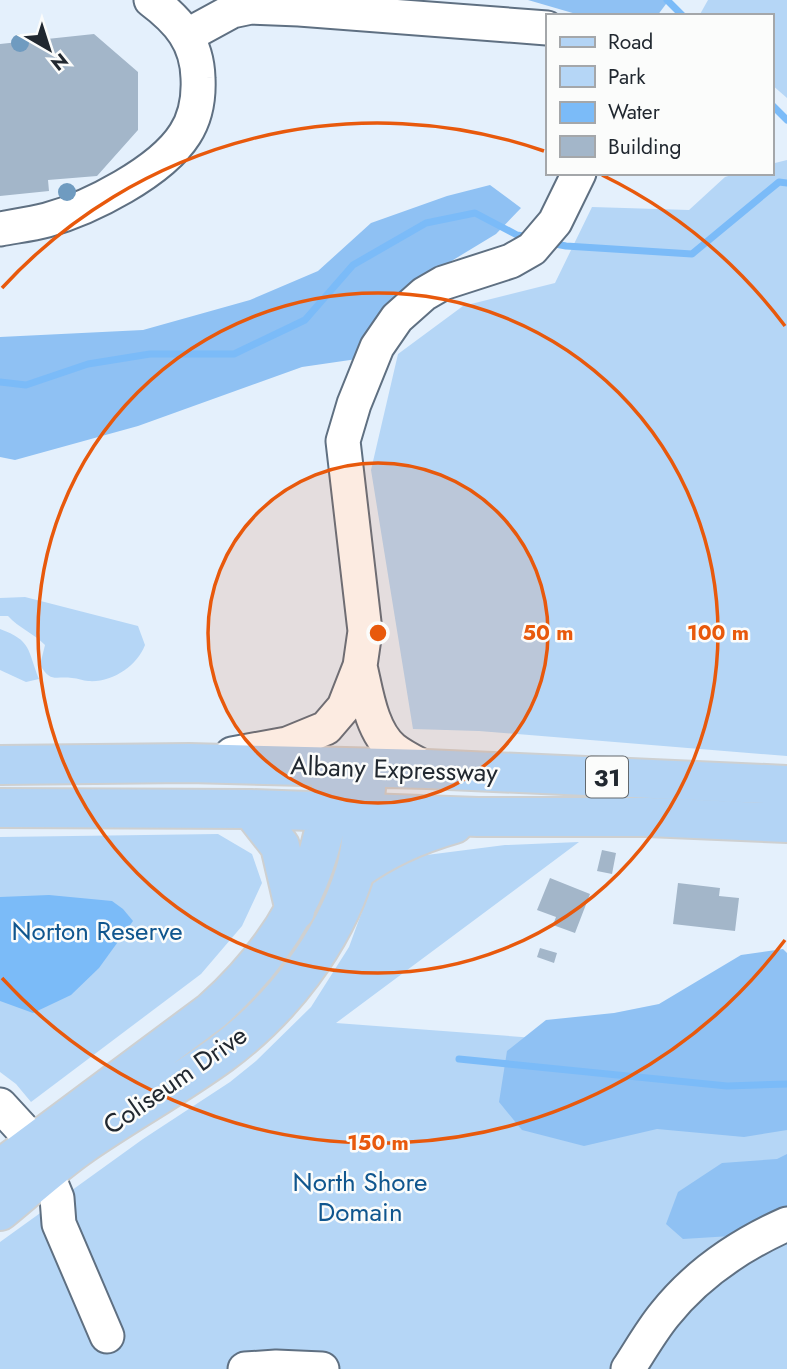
<svg xmlns="http://www.w3.org/2000/svg" width="787" height="1369" viewBox="0 0 787 1369" font-family="Jost,sans-serif">
<rect width="100%" height="100%" fill="#e4f0fc"/>
<path fill="#b5d6f6" d="M708 0H787V98L771 84V16H699Z
M787 160V756L479 731 413 729 371 470 398 354 463 306 555 283 592 207 689 210 725 177 738 173H771V164Z
M25 597 138 626 145 645C137 666 112 683 88 681 83 681 78 678 72 678 54 676 51 683 40 665L45 645C33 633 19 628 8 616H0V598Z
M0 629C32 641 27 649 39 679L26 682 0 670Z
M218 834 252 854 262 883 242 926 201 974 31 1102 16 1084 0 1072V837Z
M579 842 336 1023 787 1057V1369H0V1242L143 1139 230 1082 256 1061 311 1007 349 947 372 884 411 857 505 845Z"/>
<path fill="#8fc1f3" d="M528 0H669L657 16H583Z
M490 185 521 208 496 234 397 294 357 359 302 367 138 426 15 460 0 457V337L143 330 250 300 318 271 371 223 447 196Z
M783 949 787 953V1130L744 1137 657 1129 584 1146 522 1130 499 1102 507 1051 546 1020 614 1013 659 1004 741 955Z
M787 1154V1207L731 1236 683 1239 666 1224 678 1192 722 1163 777 1159Z"/>
<path fill="#7bbbf8" d="M49 895 112 901 123 909 133 921 99 968 71 995 33 1013 0 1001V897Z"/>
<g fill="none" stroke-linecap="round" stroke-linejoin="round">
<path stroke="#7bbbf8" stroke-width="7" d="M667 0 683 16
M771 104 787 120
M550 243 566 246 692 254 779 182 787 183
M0 382 26 385 88 364 150 354H234L305 320 353 265 426 223 475 213 517 235 529 237
M459 1059 727 1086 787 1084"/>
</g>
<path fill="#a3b6c9" d="M94 34 138 72V130L97 176 48 180 49 191 0 196V44Z
M602 850 616 853 612 874 597 871Z
M550 878 590 894 575 933 553 925 556 917 537 910Z
M678 883 720 888 719 896 739 898 735 931 673 924Z
M540 948 557 953 554 963 537 957Z"/>
<g fill="none" stroke-linecap="round" stroke-linejoin="round">
<defs>
<path id="minor" d="M188 35 232 11 251 7 299 9 547 28
M0 229C16 226 32 224 47 220 90 208 161 172 185 134 196 117 199 98 198 78 197 42 179 21 151 0
M360 666C366 691 371 731 393 749 403 757 416 763 427 769
M232 754 287 744 326 728 344 707 360 666 365 631 343 441 354 404 377 347 397 318 424 294 443 283 511 261 532 249 555 222 579 173
M0 1105 34 1142 57 1198 59 1224 107 1336
M245 1369 276 1367 322 1369
M628 1369C640 1351 651 1331 665 1314 697 1274 740 1245 787 1224"/>
<path id="major" d="M0 765 189 763 427 769 787 785
M0 808 251 809 478 817H648L787 823
M251 809 280 846 295 911
M356 870C386 848 419 834 454 824
M0 1169 212 1011C278 952 324 877 331 786
M0 1211C27 1189 54 1164 83 1144 128 1113 177 1086 221 1054 281 1010 333 943 355 872 363 847 363 814 366 788"/>
</defs>
<use href="#minor" stroke="#5f7082" stroke-width="37"/>
<use href="#major" stroke="#ced0d1" stroke-width="42"/>
<use href="#minor" stroke="#fff" stroke-width="33"/>
<use href="#major" stroke="#b3d4f5" stroke-width="38"/>
</g>
<g fill="#6f9bc0">
<circle cx="20" cy="43" r="9"/>
<circle cx="67" cy="192" r="9"/>
</g>
<circle cx="378" cy="633" r="170" fill="#e8590c" fill-opacity=".12"/>
<g fill="none" stroke="#e8590c" stroke-width="3.5">
<circle cx="378" cy="633" r="170"/>
<circle cx="378" cy="633" r="340"/>
<path d="M785 940A510 510 0 0 1 2 978M2 288A510 510 0 0 1 544 151M602 175A510 510 0 0 1 785 326"/>
</g>
<g text-anchor="middle" dominant-baseline="central" stroke-width="5" stroke-linejoin="round" paint-order="stroke">
<rect fill="#fbfcfb" stroke="#62686d" stroke-width="2" x="586" y="756.5" width="42" height="41" rx="5"/>
<g font-size="24" font-weight="bold" fill="#212830">
<text x="607" y="777">31</text>
</g>
<g font-size="26" fill="#212830" stroke="#fbfcfb">
<text transform="translate(394 769) rotate(2)">Albany Expressway</text>
<text transform="translate(175 1080) rotate(-35)">Coliseum Drive</text>
</g>
<g font-size="26" fill="#10568e" stroke="#fbfcfb">
<text x="97" y="931">Norton Reserve</text>
<text x="360" y="1182">North Shore<tspan x="360" dy="30">Domain</tspan></text>
</g>
</g>
<circle cx="378" cy="633" r="10" fill="#e8590c" stroke="#fbfcfb" stroke-width="3.5"/>
<g font-size="21" text-anchor="middle" font-weight="bold" fill="#e8590c" stroke="#fbfcfb" stroke-width="5" stroke-linejoin="round" paint-order="stroke">
<text x="548" y="640">50 m</text>
<text x="718" y="640">100 m</text>
<text x="378" y="1150">150 m</text>
</g>
<rect x="546" y="14" width="228" height="161" fill="#fbfcfb" stroke="#a4a7aa" stroke-width="2"/>
<rect x="560" y="37" width="35" height="10" fill="#b3d4f5" stroke="#a4a7aa" stroke-width="2"/>
<text x="608" y="49" font-size="21" fill="#212830">Road</text>
<rect x="560" y="66" width="35" height="21" fill="#b5d6f6" stroke="#a4a7aa" stroke-width="2"/>
<text x="608" y="84" font-size="21" fill="#212830">Park</text>
<rect x="560" y="102" width="35" height="21" fill="#7bbbf8" stroke="#a4a7aa" stroke-width="2"/>
<text x="608" y="119" font-size="21" fill="#212830">Water</text>
<rect x="560" y="136" width="35" height="21" fill="#a3b6c9" stroke="#a4a7aa" stroke-width="2"/>
<text x="608" y="154" font-size="21" fill="#212830">Building</text>
<g transform="translate(49 49) rotate(141)" stroke="#fbfcfb" stroke-width="5" paint-order="stroke">
<path d="M0-5L12 26L0 18L-12 26Z" fill="#212830"/>
<text y="-10" font-size="19" font-weight="bold" text-anchor="middle" fill="#212830">N</text>
</g>
</svg>
